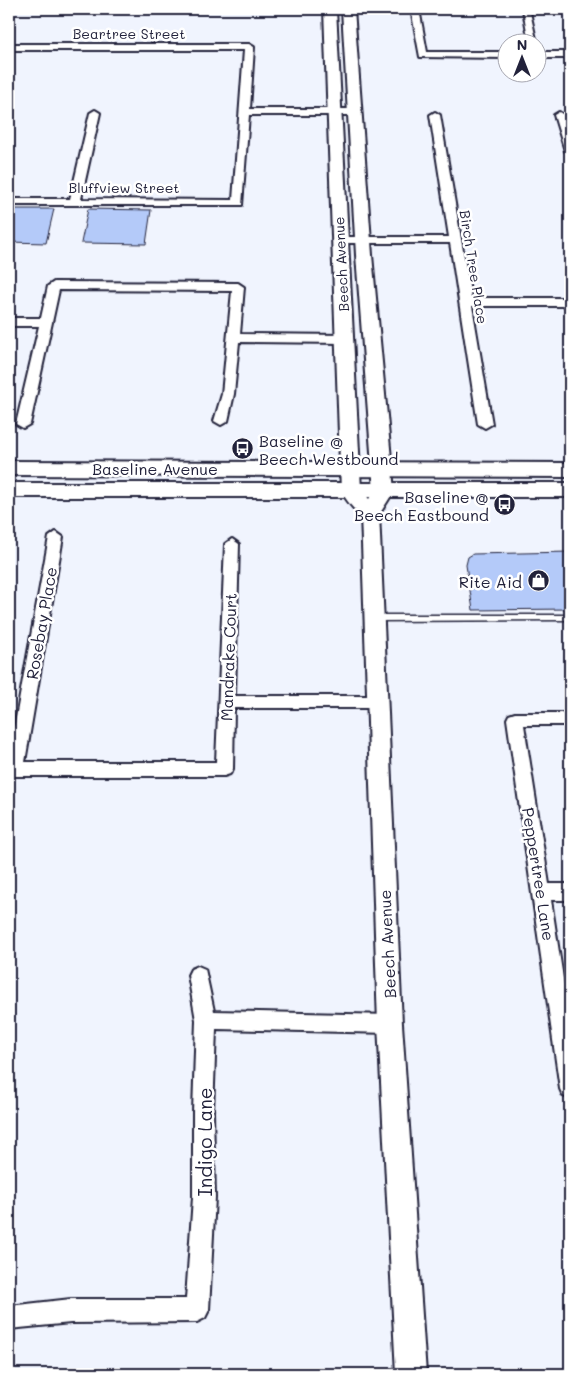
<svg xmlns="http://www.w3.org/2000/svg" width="579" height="1383" viewBox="0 0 579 1383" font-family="Mali,sans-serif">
<rect width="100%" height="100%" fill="#f0f4fe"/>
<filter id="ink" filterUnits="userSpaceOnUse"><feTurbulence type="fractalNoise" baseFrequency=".02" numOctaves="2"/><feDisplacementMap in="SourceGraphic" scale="10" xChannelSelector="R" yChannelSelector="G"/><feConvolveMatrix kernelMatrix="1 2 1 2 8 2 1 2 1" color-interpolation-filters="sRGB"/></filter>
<g filter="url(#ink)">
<path fill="#b4caf9" stroke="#22223b" d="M9 209H54L46 243 9 242Z
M88 209 151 210 146 244 81 243Z
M570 552V609L473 610 466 565 468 557 473 554Z"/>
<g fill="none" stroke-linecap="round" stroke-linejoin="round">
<defs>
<path id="service" d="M375 615H570V620L375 621 371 618Z"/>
<path id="minor" d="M411 9H419L427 52H506V58L420 57Z
M523 10 530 12 537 44 529 42Z
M9 44H249L254 47 250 109H355L360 112 355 115H249L242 205H9V199H70L90 113 95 110 100 113 81 199 233 200 244 50H9Z
M536 52H570V58H536Z
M435 112 440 115 471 298H570V306H472L492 424 485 428 478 424 450 243H340L334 240 340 237H449L430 115Z
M559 112 564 115 570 135V154L565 151 554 115Z
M54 282 238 283 244 287 240 334 345 335 351 339 345 343 239 342 234 394 228 421 221 425 214 421 222 394 232 291 59 290 30 424 23 428 16 424 39 326H9V318H41L48 286Z
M56 532 63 537 25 762H216L225 544 232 539 239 544 235 696H376L382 698 384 702 382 706 376 708H234L233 769 230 774 224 776H9V756L49 537Z
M515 713H570V725H524L549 884H570V900H551L570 1024V1099L563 1096 560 1089 507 719 509 715Z
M198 966 205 969 214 1011 390 1015 397 1018 400 1024 397 1030 390 1033 216 1029 213 1112 215 1197 209 1310 205 1318 197 1322 71 1323 9 1329V1306L71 1299H186L193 1197V1112L196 1020 188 975 191 969Z"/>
<path id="tertiary" d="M370 507 376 509 379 513 402 1024 426 1374H396L378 1024 361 513 364 509Z"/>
<path id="secondary" d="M324 9H336L361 490 369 499 374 491 356 255 342 9H354L372 255 394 491 377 518C361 522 349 504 341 491Z"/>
<path id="primary" d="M9 461 570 463V477L9 475Z
M9 483H570V497H9Z"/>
</defs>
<use href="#service" stroke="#22223b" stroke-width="3"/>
<use href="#minor" stroke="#22223b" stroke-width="4"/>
<use href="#tertiary" stroke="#22223b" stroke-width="4"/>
<use href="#secondary" stroke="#22223b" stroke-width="4"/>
<use href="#primary" stroke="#22223b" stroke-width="4"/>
<use href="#service" fill="#fff" fill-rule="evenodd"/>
<use href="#minor" fill="#fff" fill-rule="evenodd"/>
<use href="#tertiary" fill="#fff" fill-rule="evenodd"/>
<use href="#secondary" fill="#fff" fill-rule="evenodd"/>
<use href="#primary" fill="#fff" fill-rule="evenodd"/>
</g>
</g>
<defs>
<symbol id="bus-disc" viewBox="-11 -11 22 22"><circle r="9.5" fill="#22223b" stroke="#fff"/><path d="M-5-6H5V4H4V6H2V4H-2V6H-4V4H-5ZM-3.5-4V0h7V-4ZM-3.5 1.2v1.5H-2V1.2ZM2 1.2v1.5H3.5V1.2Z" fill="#fff"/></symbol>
<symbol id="shop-disc" viewBox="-11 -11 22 22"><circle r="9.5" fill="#22223b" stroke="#fff"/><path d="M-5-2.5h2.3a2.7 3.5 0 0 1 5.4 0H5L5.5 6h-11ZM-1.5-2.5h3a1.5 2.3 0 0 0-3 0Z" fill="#fff"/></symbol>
</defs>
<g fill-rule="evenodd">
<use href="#bus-disc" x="230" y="436" width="25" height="25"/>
<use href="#bus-disc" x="492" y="492" width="25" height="25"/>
<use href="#shop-disc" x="526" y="568" width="25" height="25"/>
</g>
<g text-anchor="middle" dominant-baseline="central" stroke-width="5" stroke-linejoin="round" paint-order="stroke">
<g font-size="14" fill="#22223b" stroke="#fff">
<text x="129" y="33">Beartree Street</text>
<text x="124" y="187">Bluffview Street</text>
<text transform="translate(341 264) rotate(-93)">Beech Avenue</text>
<text transform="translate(474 267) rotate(81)">Birch Tree Place</text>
</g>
<g font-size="16" fill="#22223b" stroke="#fff" text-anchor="end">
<text x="259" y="440" text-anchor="start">Baseline @<tspan x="259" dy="18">Beech Westbound</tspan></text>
<text x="489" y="496">Baseline @<tspan x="489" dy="18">Beech Eastbound</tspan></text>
<text x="522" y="581">Rite Aid</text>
</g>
<g font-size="16" fill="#22223b" stroke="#fff">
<text x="155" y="468">Baseline Avenue</text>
<text transform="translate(41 623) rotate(-80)">Rosebay Place</text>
<text transform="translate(228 657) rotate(-88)">Mandrake Court</text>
<text transform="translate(539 874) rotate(81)">Peppertree Lane</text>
<text transform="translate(387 944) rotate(-93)">Beech Avenue</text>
</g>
<g font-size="19" fill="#22223b" stroke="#fff">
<text transform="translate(204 1142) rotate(-90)">Indigo Lane</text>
</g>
</g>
<rect width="579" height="1383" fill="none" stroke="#fff" stroke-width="30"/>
<rect x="15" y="15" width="549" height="1353" fill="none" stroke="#22223b" stroke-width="2" filter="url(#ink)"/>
<g transform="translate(522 58)"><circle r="24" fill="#ffffff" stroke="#a7a7b1"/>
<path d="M0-4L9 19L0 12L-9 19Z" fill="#22223b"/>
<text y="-8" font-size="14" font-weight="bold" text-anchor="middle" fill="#22223b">N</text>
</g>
</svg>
